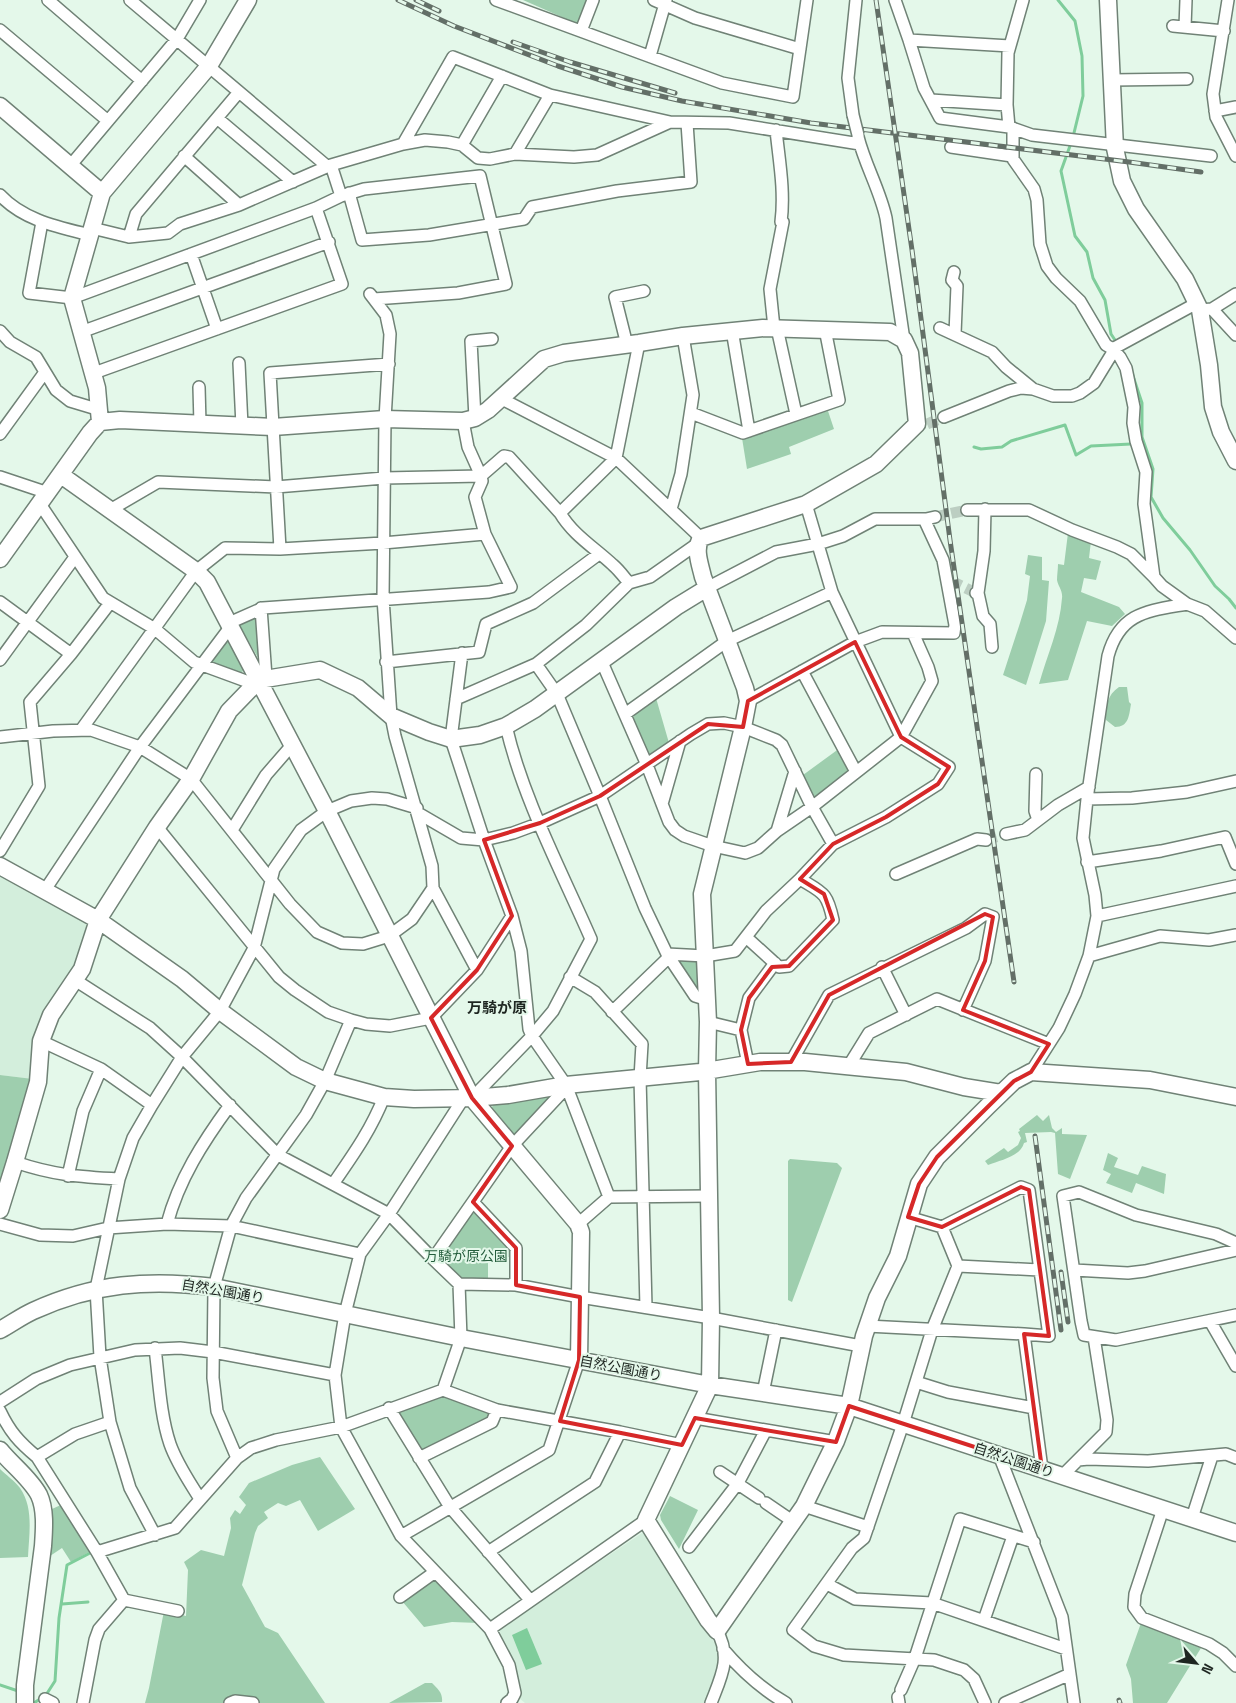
<svg xmlns="http://www.w3.org/2000/svg" width="1236" height="1703" viewBox="0 0 1236 1703" font-family="'Space Grotesk','Noto Sans JP',sans-serif">
<rect width="100%" height="100%" fill="#e4f8ea"/>
<path fill="#d3eedc" d="M0 875 87 923 84 940 75 967 33 1079 0 1075Z
M642 1533 645 1534 719 1650 721 1658 707 1703H525L519 1698 511 1663 499 1629Z"/>
<path fill="#9eceae" d="M523 0H591L580 25Z
M828 411 834 429 789 447 791 454 747 469 742 438 796 419Z
M1068 533 1091 541 1089 558 1101 561 1096 580 1084 578 1081 592 1119 607 1125 614 1112 626 1087 621 1068 680 1039 684C1047 655 1060 628 1062 598 1063 591 1058 586 1057 580 1057 575 1058 569 1058 564L1064 565Z
M1028 555 1042 557V580L1049 581 1046 621 1026 685 1003 675 1020 623 1027 600 1030 576 1025 574Z
M255 615 258 617 260 661 239 625 240 622Z
M226 636 229 637 245 666 241 675 209 666Z
M1119 687H1127L1129 702 1131 704C1129 715 1129 727 1115 727L1106 720C1106 706 1107 695 1119 687Z
M656 698 669 743 648 757 632 720 635 714Z
M840 748 852 770 814 800 803 775Z
M673 957 702 959 703 986 695 990Z
M0 1075 33 1079 0 1184Z
M556 1095 516 1136 492 1108 493 1103 525 1101Z
M1037 1115 1043 1121 1049 1115 1052 1128 1056 1132 1062 1128V1134L1087 1135 1070 1179 1058 1174 1055 1133 1051 1132 1025 1133 1027 1142 1024 1143C1020 1157 1000 1160 988 1165L985 1161 1004 1148 1008 1152 1018 1145 1021 1138 1018 1132 1020 1131 1019 1129Z
M1108 1153 1118 1158 1114 1167 1138 1175 1142 1166 1166 1174 1164 1194 1136 1183 1132 1193 1106 1183 1111 1174 1103 1170Z
M790 1159 837 1163 842 1168 792 1302 788 1300V1161Z
M473 1208 513 1249V1257L488 1258V1279L460 1280 438 1259Z
M442 1394 493 1412 489 1420 421 1454 394 1410Z
M320 1457 355 1509 318 1531 300 1500 286 1506 278 1503 264 1512 268 1518 258 1526 255 1533 242 1585 265 1627 278 1633 325 1703H145L149 1688 164 1611 186 1616 188 1570 184 1562 201 1550 224 1556 231 1528 230 1518 235 1510 240 1514 246 1505 239 1497 249 1483 292 1465Z
M0 1469C6 1475 15 1481 20 1488 34 1508 29 1534 28 1557L0 1558Z
M670 1496 698 1510 679 1549 661 1520 660 1515Z
M63 1504 91 1551 71 1562 62 1548 50 1556 53 1526 52 1509Z
M433 1577 479 1623 452 1622 424 1627 402 1601Z
M1141 1623 1201 1648 1167 1703H1133L1131 1679 1126 1665Z
M425 1683H432C438 1689 443 1693 442 1702L389 1703Z"/>
<path fill="#7fcd9b" d="M527 1628 542 1664 526 1670 512 1635Z"/>
<g fill="none" stroke-linecap="round" stroke-linejoin="round">
<path stroke="#7fcd9b" stroke-width="3" d="M1058 0 1075 21 1082 56 1083 96 1073 137
M1071 143 1061 171 1075 236 1087 252 1093 278 1105 300 1111 334 1117 343
M1132 373 1142 403V437L1153 469 1151 497 1163 518 1190 550 1215 586 1229 599 1236 608
M974 447 981 449 1002 447 1011 441 1065 425 1076 455 1091 446 1131 444
M62 1604 88 1602
M0 1685 21 1692
M34 1703 46 1695 55 1681 59 1618 67 1565 92 1552"/>
<path stroke="#bccec2" stroke-width="11" stroke-dasharray="11 5.5" stroke-linecap="butt" d="M927 424 944 417
M935 517 967 510
M951 581 976 593
M986 840 1006 834"/>
<defs>
<path id="street" d="M48 0 142 81
M130 0 328 167
M496 0 722 83 793 97 807 0
M654 0 695 18 800 49
M895 0 909 40 924 88 940 118 1009 127 1032 135 1211 156
M1228 0 1213 94 1216 117 1236 156
M1173 26 1224 31
M1185 27 1186 0
M0 30 108 121
M581 31 593 0
M909 40 1010 46
M650 56 666 0
M1112 80 1187 79
M931 100 1007 105
M1215 111 1236 107
M853 115 848 78 856 0
M217 118 293 182
M1009 127 1007 105 1008 53 1023 0
M1013 128V159L1034 189 1037 200 1040 244 1047 266 1056 278 1080 301 1106 345 1113 349 1120 357 1126 368 1134 407 1133 423 1136 441 1146 472 1144 504 1154 577 1162 586 1187 604 1205 611 1236 638
M858 137C865 165 880 190 886 218L904 340
M403 144 453 57 550 95 670 122
M462 145 502 76
M951 147 1012 156
M515 154 550 95
M184 156 239 205
M331 165 341 196
M70 166 177 39 200 0
M349 193 362 240 429 235 524 219 532 207 617 191 691 182 687 123
M0 195C23 220 58 227 90 235
M42 222 29 293 72 298 316 208 341 196 364 189 480 176 506 284 458 293 374 299
M92 228 129 237 168 233 180 224 239 205 331 165 403 144 425 140 448 142 462 145 478 158 490 159 515 154 574 157 597 155 670 122 729 123 860 144
M129 237 136 214 239 92
M191 254 217 329
M954 272 952 280 957 286 955 334
M1212 309 1236 335
M1200 310 1212 309 1236 294
M774 328 770 289 783 222H781C785 191 779 160 776 130
M777 328 796 414
M940 328 992 352 1006 367 1033 389
M732 330 749 431
M0 331 10 342 36 357 56 390 70 401 100 410
M81 332 329 242
M627 345 615 297 644 291
M239 363 242 426
M94 373 342 284 316 208
M199 387 200 424
M500 398 616 458 701 538
M691 413 743 433 839 400 825 329
M944 417 1009 391 1021 388 1033 389 1053 396H1072L1080 393 1094 383 1116 347 1197 303
M475 418 471 341 492 339
M0 434 45 372
M0 477 48 493
M40 504 103 598 155 629 194 662 254 684
M671 509 681 474 693 395 683 336
M110 510 158 482 276 487 384 478 481 476 504 456 509 457 560 513
M967 510H1029L1072 530 1117 547 1131 554 1154 577
M280 549 270 373 389 364
M629 583C624 577 619 570 613 565 595 548 573 535 560 513L616 458 639 343
M707 588 776 552 818 544 843 536 875 519H926L935 517
M976 593H978L983 616 990 624 992 647
M978 593 984 551 985 509
M0 602 71 654
M261 608 266 677
M229 623 263 608 489 592 511 587 485 534 475 497 482 481 481 476 468 447 463 421
M462 653 451 739 484 840 512 916 521 951 529 1029 532 1036 566 1085 609 1197
M0 660 75 557
M601 660 647 765 669 822 675 830 684 836 713 846 745 853 758 848 777 831 812 807 901 737 932 681 928 667 913 633
M386 662 479 652 486 624 533 603 599 554
M536 664 557 694 600 796 645 908 667 954 695 996 708 1000
M802 671 856 772
M456 699 536 664 586 625 629 583 650 577 697 544
M748 701 855 642 882 632 954 633 955 625 943 560 924 519
M625 714 727 641 832 592
M81 730 196 571 225 548 280 549 383 543 485 534
M0 737 53 731 91 730 140 747 191 779 290 904 317 932 342 943 363 944 389 936 412 919 433 888 432 866 395 736 391 716 383 598 385 419 390 334 386 315 370 294
M1036 774 1035 811 1038 820
M1087 799 1132 798 1187 792 1236 781
M662 804 680 741
M418 813 461 838 484 840 513 833 540 823 600 796 691 734 708 724 724 723 743 727 776 740 782 745 812 807 833 844
M157 827 279 977 295 990 328 1012 351 1020 366 1024 390 1026 431 1018 477 970 512 916
M232 830 266 775 292 745
M777 831 795 771
M1006 834 1025 830 1058 805 1089 787
M0 851 39 786 30 702 71 654 110 603
M1087 862 1161 851 1225 837 1236 864
M896 874 977 839 986 840
M433 888 477 970
M45 890 140 747 231 626
M1097 916 1236 886
M746 937 779 967 789 966 833 920C827 892 823 893 800 879
M667 954 705 956 735 951 766 911 800 879 833 844 886 817 938 784 949 767 901 737 832 592 806 504
M1089 956 1160 936 1209 940 1236 935
M882 967 906 1015
M570 977 595 992 642 1044 640 1078 646 1307
M75 980 150 1028 182 1057 278 1155 389 1214 433 1259 459 1284 461 1338 443 1390 341 1427 276 1440 251 1448 237 1458 175 1528 97 1552
M612 1012 669 957
M708 1022 741 1030 748 1064
M741 1030 749 998 775 963
M41 1041 101 1069 152 1105
M791 1062 829 995 966 928 985 914 993 917 985 961 963 1010
M848 1067 869 1033 937 999 1049 1044
M1031 1072 1059 1028 1075 994 1089 956 1097 916 1095 895 1083 838 1087 799 1108 656C1120 612 1148 611 1187 604
M472 1098 532 1036 553 1011 591 939C561 870 523 799 506 726
M463 1099 389 1214 360 1254 345 1314 335 1375 341 1427 401 1536 490 1629 509 1665 515 1693 512 1699 507 1703
M15 1162C53 1175 80 1177 119 1179
M68 1176 83 1111 101 1069
M333 1184C353 1155 371 1130 384 1097
M473 1202 516 1248V1285
M908 1217 942 1227 1021 1187 1029 1190 1049 1336 1024 1334 1042 1469
M0 1224 40 1235 73 1236 108 1228 167 1224 231 1226 360 1254
M167 1224C179 1179 203 1142 230 1105
M578 1224 609 1197 709 1196
M942 1227 958 1266 932 1330 903 1424 864 1538 852 1548 793 1630 814 1646 844 1655 934 1660 964 1670 974 1679 985 1703
M1236 1243 1216 1234 1136 1215 1079 1192 1063 1196 1081 1321 1084 1335 1116 1340 1236 1315
M433 1259 512 1146 567 1087
M958 1266 1039 1270
M1074 1270 1128 1273 1145 1271 1236 1250
M459 1284 516 1285 580 1297 711 1318 861 1346
M1210 1321 1236 1366
M867 1326 1024 1334
M155 1348C159 1380 160 1414 170 1444 177 1464 189 1481 200 1499
M916 1382 948 1392 1034 1408
M443 1390 497 1410 620 1432 682 1445
M763 1393 776 1330
M0 1402 36 1379 70 1365 135 1350 180 1348 213 1352 335 1375
M389 1408 450 1507 530 1600
M0 1411C10 1432 19 1442 37 1457L97 1552 124 1600 178 1611
M695 1418 836 1442
M999 1455 1062 1617 1074 1703
M37 1457 75 1434 110 1422
M237 1458 217 1411 213 1378 214 1287 231 1226 246 1198 306 1115 325 1081 351 1020
M419 1458 492 1422 497 1410
M1078 1460 1089 1459 1148 1461 1226 1454 1236 1458
M720 1472 759 1498
M1062 1476 1106 1432 1107 1420 1094 1337
M766 1503 788 1518
M804 1506 868 1527
M1163 1509 1135 1594 1134 1607 1142 1618 1209 1644 1223 1653 1236 1666
M1192 1518 1212 1456
M155 1535 130 1488 110 1422 100 1357 96 1289 119 1179 133 1138 152 1105 182 1057 220 1011 254 948 274 869 301 830 327 811 351 801 372 798 387 799 417 808
M401 1536 549 1450 579 1360
M689 1547 738 1483 766 1430
M488 1552 595 1482 620 1432
M827 1584 855 1599 932 1603 1066 1649
M400 1597 435 1572
M984 1620 1013 1536
M490 1629 646 1520
M723 1649C740 1669 763 1690 786 1703
M901 1690 915 1658 960 1519 1034 1542
M898 1697 899 1703
M45 1699 53 1703
M83 1703 95 1640 99 1629 124 1600
M230 1703 235 1701 253 1703
M711 1703C721 1677 732 1658 717 1631
M1005 1703 1070 1674"/>
<path id="secondary" d="M1108 0 1115 148 1122 181 1136 209 1185 279 1200 310 1209 365 1213 407 1221 432 1236 461
M0 106 102 193
M100 422 97 388 72 298 102 193 209 66 248 0
M61 475 196 571 207 582 327 811 472 1098 578 1224 581 1232 579 1360
M0 559 90 433 100 422 120 420 273 427 385 419 463 421 475 418 488 410 544 359 564 353 639 343 683 336 763 328 890 332 904 340 910 353 917 424 876 464 806 504 701 538C694 549 700 564 703 577L745 688 748 701 743 727 702 894 708 1022 707 1071 711 1318 710 1385 646 1520 708 1620 717 1631 804 1506 836 1441 849 1406 864 1336 877 1298 898 1256 919 1184 937 1157 988 1106 1014 1081 1031 1072 1150 1080 1236 1097
M0 866 98 920 182 979 220 1011 296 1067 325 1081 384 1097 414 1099 472 1098 508 1095 566 1085 700 1072 760 1062H805L906 1072 964 1087 1001 1093
M0 1210 15 1162 38 1082 41 1041 51 1015 82 969 98 920 157 827 191 779 229 711 259 680 320 670 358 688 391 716 429 732 451 739 480 735 506 726 535 709 676 607 707 588
M0 1330C11 1324 22 1316 33 1311 94 1283 149 1279 214 1287L461 1338 710 1385 849 1406 1236 1533
M0 1450C12 1465 30 1478 39 1495 46 1510 44 1531 43 1546L25 1685V1703"/>
</defs>
<use href="#street" stroke="#708276" stroke-width="14"/>
<use href="#secondary" stroke="#708276" stroke-width="19"/>
<use href="#street" stroke="#fff" stroke-width="11"/>
<use href="#secondary" stroke="#fff" stroke-width="16"/>
<defs>
<path id="rail" d="M398 0 454 26 558 66 622 87 682 101 811 123 1129 162 1201 172
M416 0 439 11
M876 0 912 250 950 540 1014 982
M513 42 570 62 675 93
M1035 1136 1061 1330
M1061 1272 1068 1322
M1119 1700 1120 1703"/>
</defs>
<use href="#rail" stroke="#636f67" stroke-width="5"/>
<use href="#rail" stroke="#e4f8ea" stroke-width="3" stroke-dasharray="9" stroke-linecap="butt"/>
<defs>
<path id="street-bridge" d="M853 115 858 135"/>
</defs>
<use href="#street-bridge" stroke="#708276" stroke-width="14" stroke-linecap="butt"/>
<use href="#street-bridge" stroke="#fff" stroke-width="11"/>
</g>
<path fill="none" stroke="#d62828" stroke-width="4" stroke-linejoin="round" d="M855 642 901 737 949 767 938 784 886 817 833 844 800 879 824 894 833 920 789 966 772 967 749 998 741 1030 748 1064 791 1062 829 995 985 914 993 917 985 961 963 1010 1049 1044 1031 1072 1014 1081 937 1157 919 1184 908 1217 942 1227 1021 1187 1029 1190 1049 1336 1024 1334 1042 1469 849 1406 836 1442 695 1418 682 1445 560 1421 579 1360 580 1297 516 1285V1248L473 1202 512 1146 472 1098 431 1018 477 970 512 916 484 840 540 823 600 796 708 724 743 727 748 701Z"/>
<g text-anchor="middle" dominant-baseline="central" stroke-width="4" stroke-linejoin="round" paint-order="stroke">
<g font-size="14" fill="#255e3d" stroke="#e4f8ea">
<text x="466" y="1256">万騎が原公園</text>
</g>
<g font-size="14" fill="#1e2621" stroke="#e4f8ea">
<text transform="translate(223 1291) rotate(10)">自然公園通り</text>
<text transform="translate(621 1368) rotate(11)">自然公園通り</text>
<text transform="translate(1014 1460) rotate(18)">自然公園通り</text>
</g>
<g font-size="15" font-weight="bold" fill="#1e2621" stroke="#e4f8ea">
<text x="497" y="1007">万騎が原</text>
</g>
</g>
<g transform="translate(1196 1663) rotate(118)" stroke="#e4f8ea" stroke-width="4" paint-order="stroke">
<path d="M0-4L9 19L0 12L-9 19Z" fill="#1e2621"/>
<text y="-8" font-size="14" font-weight="bold" text-anchor="middle" fill="#1e2621">N</text>
</g>
</svg>
